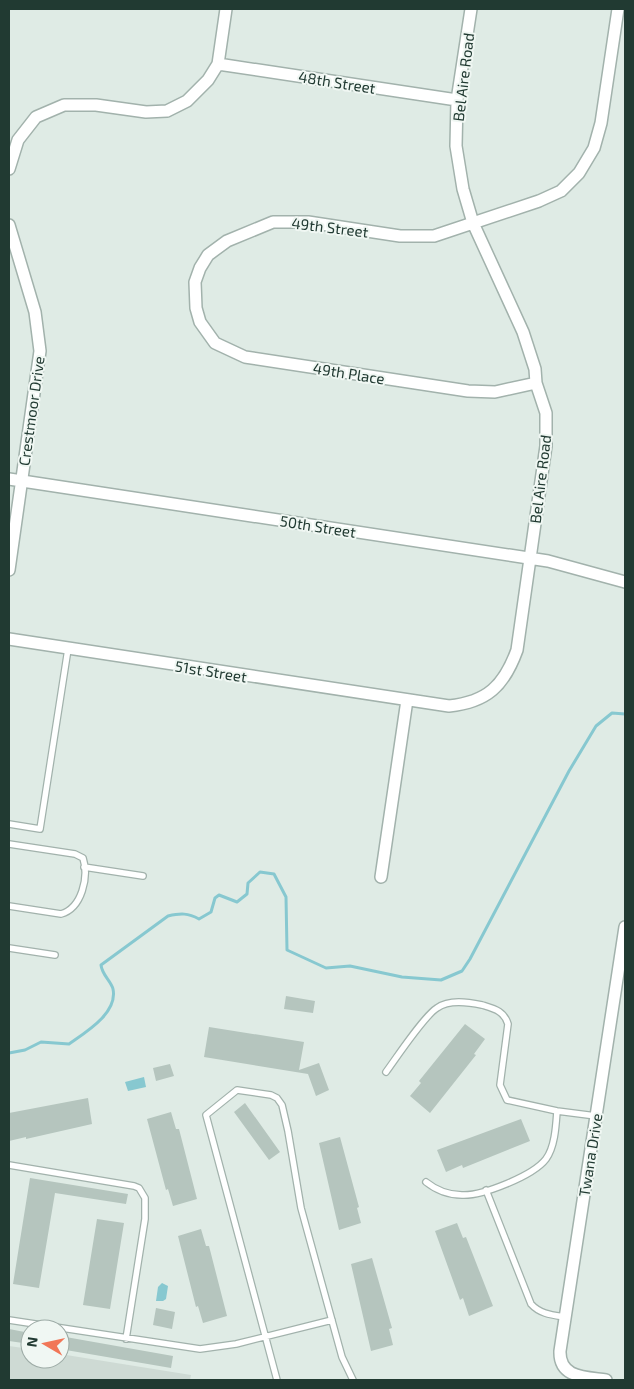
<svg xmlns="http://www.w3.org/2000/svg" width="634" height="1389" viewBox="0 0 634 1389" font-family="'Exo 2',sans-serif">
<rect width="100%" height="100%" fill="#dfebe5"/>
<path fill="#cedad4" d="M9 1346 30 1349V1359H60V1354L191 1375 190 1380H9Z"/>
<path fill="#87c8d0" d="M144 1077 146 1087 128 1091 125 1082Z
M162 1283 168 1286 166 1299 163 1301H156L158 1287Z"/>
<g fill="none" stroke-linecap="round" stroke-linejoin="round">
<path stroke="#87c8d0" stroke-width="3" d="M9 1053 25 1050 41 1042 69 1044C86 1032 118 1013 113 989 111 981 102 975 101 965L168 916C181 913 188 913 199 919L211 912 215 898 219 895 237 902 247 894 248 883 260 872 274 874 286 897 287 950 326 968 350 966 402 977 441 980 462 971 470 959 569 771 596 726 612 713 625 714"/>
</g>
<path fill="#b5c5be" d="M286 996 315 1001 313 1013 284 1009Z
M465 1024 485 1039 474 1054 476 1055 430 1113 410 1096 421 1083 419 1081Z
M209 1027 304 1042 299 1070 319 1063 329 1090 316 1096 308 1074 204 1057Z
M170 1064 174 1076 156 1081 153 1068Z
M88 1098 92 1124 26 1139V1137L9 1141V1113Z
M245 1103 280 1152 269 1160 234 1112Z
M171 1112 176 1129H179L197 1199 173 1206 168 1189 166 1190 147 1119Z
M521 1119 530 1141 463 1168 462 1165 446 1172 437 1150Z
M340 1137 359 1207 357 1208 361 1223 339 1230 319 1143Z
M30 1178 128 1194 126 1204 55 1193 39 1288 13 1284Z
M97 1219 124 1223 110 1309 83 1305Z
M457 1223 463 1238 466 1237 493 1306 469 1316 463 1298 460 1300 435 1231Z
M201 1229 206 1246H209L227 1316 203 1323 198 1306 196 1307 178 1236Z
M372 1258 392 1328 389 1329 393 1345 371 1351 351 1264Z
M156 1308 175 1312 172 1329 153 1325Z
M9 1329 30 1333V1344L9 1341Z
M60 1336 173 1356 171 1368 60 1349Z"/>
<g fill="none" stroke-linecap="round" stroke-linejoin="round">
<defs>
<path id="lane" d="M9 824 40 829 68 649
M9 844 75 854 83 858C89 877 82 908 61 914L9 906
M84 867 143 876
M9 948 55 955
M386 1072C397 1057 424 1016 437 1008 449 999 468 1002 482 1005 495 1009 504 1011 508 1024L500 1085 507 1100 557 1111 596 1116
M9 1165 134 1186 139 1188 145 1198V1219L126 1339
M426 1182C436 1190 448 1195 462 1195 482 1196 533 1176 546 1159 555 1147 556 1125 557 1111
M486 1190 531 1304C540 1314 552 1315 565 1317
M9 1320 200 1349 236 1344 332 1320
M277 1380 206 1115 237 1090 271 1095 277 1098 282 1105 288 1131 301 1208 342 1357 353 1380"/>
<path id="street" d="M218 64 457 100
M9 169 18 140 36 117 64 105H96L146 112 167 111 187 101 208 80 218 64 226 9
M9 225 35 312 40 351 9 570
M536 383 495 392 468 391 245 357 215 343 200 322 196 308 195 282 200 268 208 255 227 241 273 222H308L400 236H434L539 201 561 191 579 173 594 148 601 123 618 9
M9 479 548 561 625 582
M9 639 449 706C487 702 504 686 517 650L546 446V413L536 383 535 369 523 332 473 223 463 189 456 146 457 100 471 9
M381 877 407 700
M606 1380C585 1377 559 1378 560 1351L625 927"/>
</defs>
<use href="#lane" stroke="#a2b2ac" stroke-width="8"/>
<use href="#street" stroke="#a2b2ac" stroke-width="14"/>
<use href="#lane" stroke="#fff" stroke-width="5.5"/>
<use href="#street" stroke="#fff" stroke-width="11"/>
</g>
<g text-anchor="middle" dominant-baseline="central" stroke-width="4" stroke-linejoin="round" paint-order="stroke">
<g font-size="15" fill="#213a32" stroke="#f0f7f3">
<text transform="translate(463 77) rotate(-83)">Bel Aire Road</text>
<text transform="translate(337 82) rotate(9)">48th Street</text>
<text transform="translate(330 227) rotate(7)">49th Street</text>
<text transform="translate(349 373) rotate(9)">49th Place</text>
<text transform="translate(31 411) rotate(-82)">Crestmoor Drive</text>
<text transform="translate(540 479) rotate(-83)">Bel Aire Road</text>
<text transform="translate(318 526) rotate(9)">50th Street</text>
<text transform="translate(211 671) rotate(9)">51st Street</text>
<text transform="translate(590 1155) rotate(-81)">Twana Drive</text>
</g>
</g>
<rect width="634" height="1389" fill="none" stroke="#213a32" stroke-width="20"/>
<g transform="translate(45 1344) rotate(279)"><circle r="24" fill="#f0f7f3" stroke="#9daba6"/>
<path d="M0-4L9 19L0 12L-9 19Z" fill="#f17657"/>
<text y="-8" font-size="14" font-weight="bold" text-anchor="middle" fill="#213a32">N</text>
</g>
</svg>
